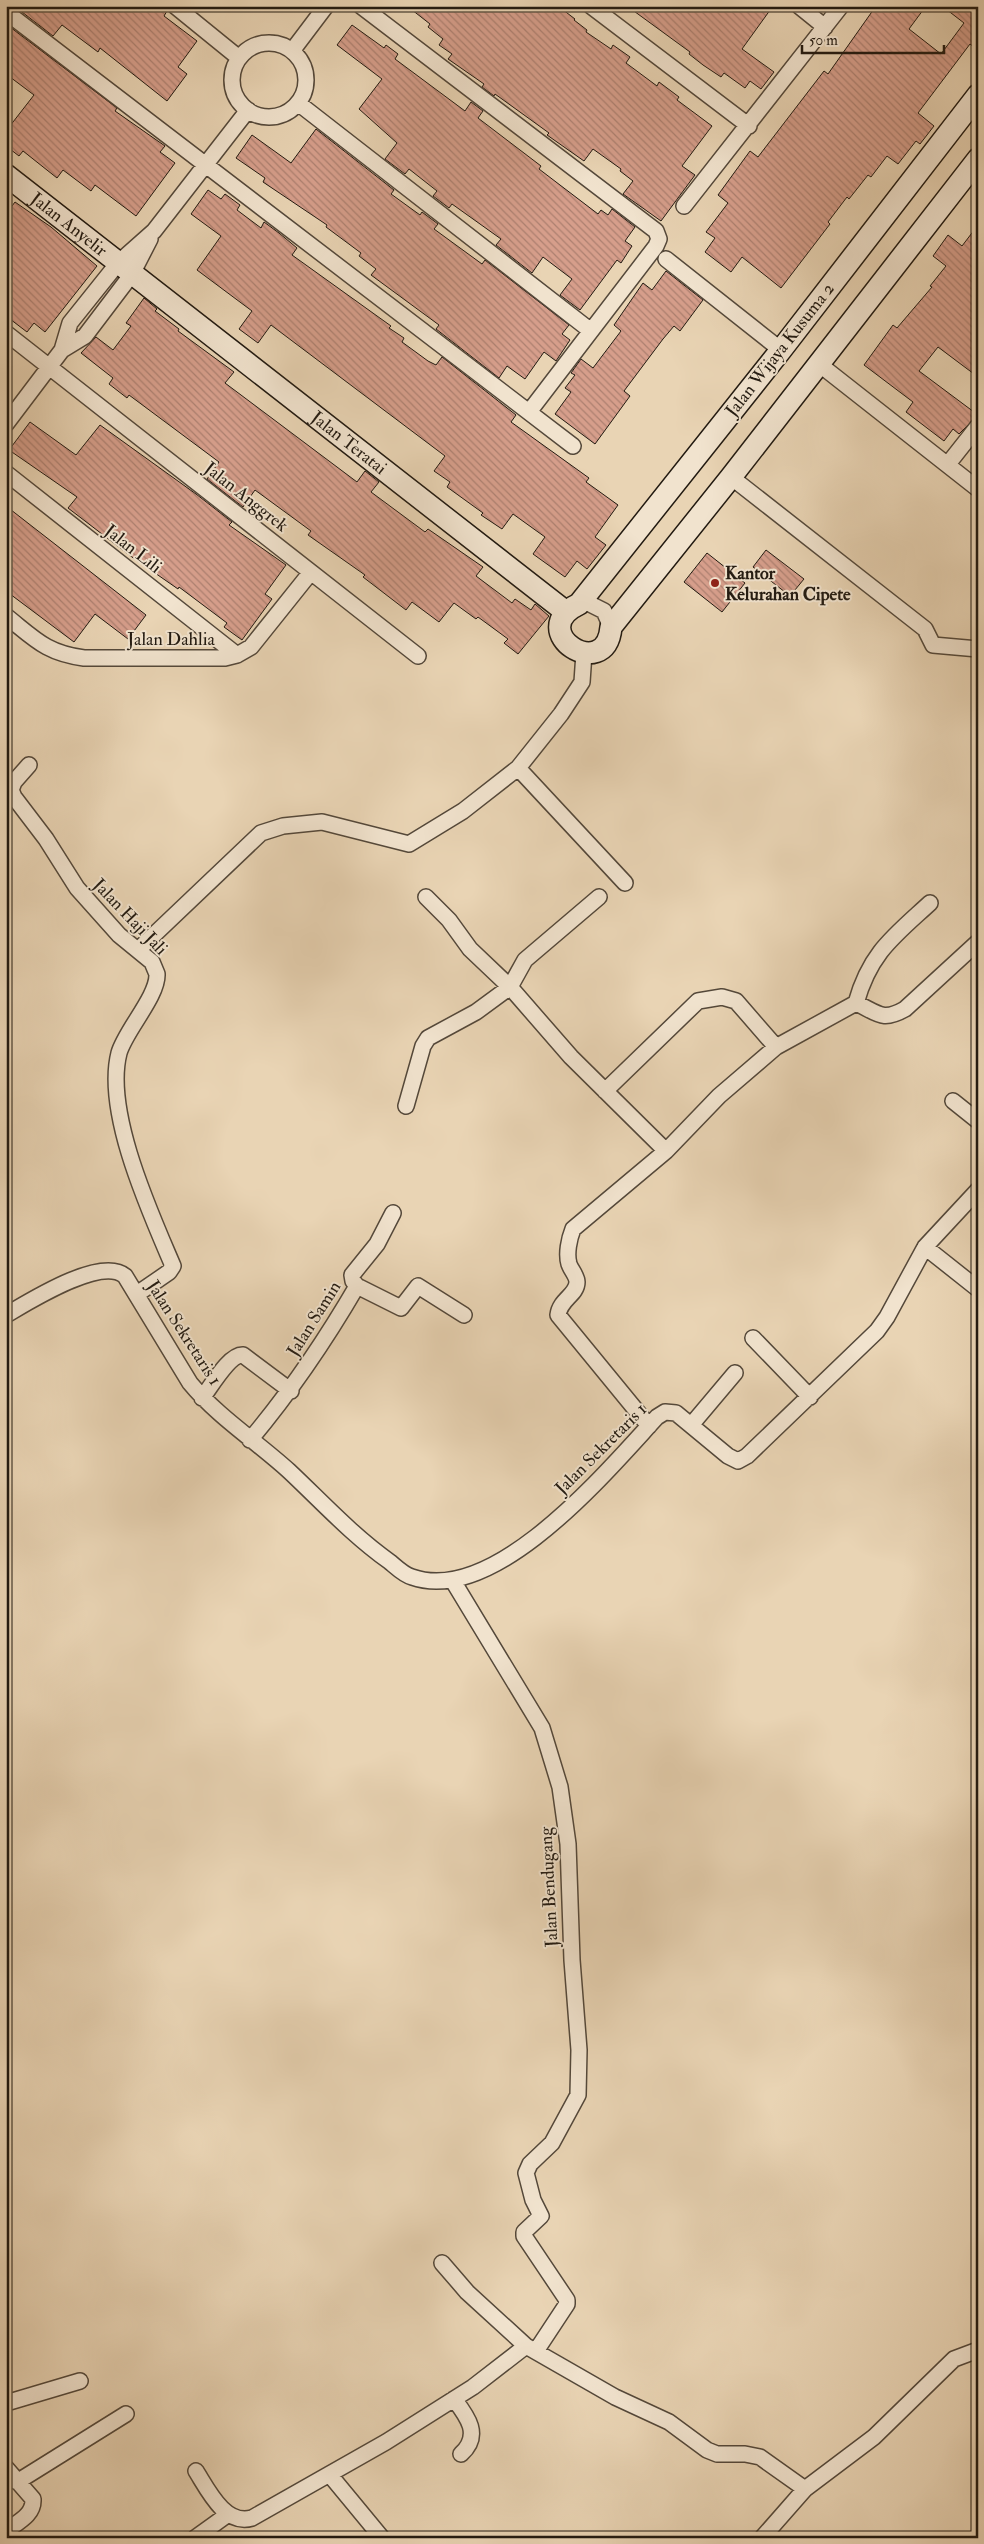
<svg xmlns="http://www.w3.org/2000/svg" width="984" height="2544" viewBox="0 0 984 2544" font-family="'IM FELL Double Pica',serif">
<defs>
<pattern id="building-back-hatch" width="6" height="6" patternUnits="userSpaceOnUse" patternTransform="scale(1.25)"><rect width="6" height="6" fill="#d69e8b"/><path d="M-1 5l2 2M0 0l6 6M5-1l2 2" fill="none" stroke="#ad8070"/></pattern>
</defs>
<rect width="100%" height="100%" fill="#e9d4b4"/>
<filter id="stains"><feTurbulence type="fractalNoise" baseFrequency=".004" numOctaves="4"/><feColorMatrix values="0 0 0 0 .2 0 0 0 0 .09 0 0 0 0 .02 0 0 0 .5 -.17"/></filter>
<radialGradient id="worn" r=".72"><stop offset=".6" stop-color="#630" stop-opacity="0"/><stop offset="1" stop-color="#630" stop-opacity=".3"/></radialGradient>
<path fill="url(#building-back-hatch)" stroke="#221a11" d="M26 6H166L167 11 164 16 197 41 178 67 187 74 167 101 100 48 98 52 62 25 53 36 22 12Z
M407 6H558L575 19 574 20 587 30 586 32 611 49 613 45 630 57 626 63 657 86 659 82 679 97 677 100 712 126 682 166 695 175 661 221 623 194 633 181 620 171 621 169 593 149 584 161 547 135 549 133 495 94 494 96 482 87 484 84 448 59 452 54 439 45 443 39 428 27 430 24Z
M627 6H773L742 49 774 72 761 89 750 81 745 88 724 73 721 77 703 65 689 54 690 52Z
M876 6H926L909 29 941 54 964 23 942 6H969L974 10 978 6V50L970 44 918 113 934 126 920 144 916 141 898 164 887 156 871 177 868 175 849 199 847 197 828 222 830 224 781 288 742 257 731 272 705 252 715 238 706 232 728 203 718 195 750 151 758 157 824 71 828 74Z
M6 24 117 108 115 111 165 146 160 152 175 163 136 216 95 185 91 191 63 170 57 178 23 151 19 156 6 146V131L34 95 6 74Z
M352 25 384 48 386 45 398 54 395 59 465 111 471 102 483 111 478 118 541 166 539 169 598 214 601 210 608 215 612 209 635 227 625 241 632 246 621 263 617 260 580 310 560 295 572 279 543 257 532 273 496 245 501 239 452 204 449 208 433 196 437 191 409 169 405 174 385 159 397 143 359 109 382 79 337 45Z
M316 129 394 190 391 194 420 215 422 212 438 224 434 229 482 264 485 260 569 325 562 334 570 340 556 361 544 352 525 379 507 366 499 378 436 329 439 325 371 275 376 269 359 256 361 253 326 227 327 225 263 182 265 178 236 158 252 135 291 163Z
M208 190 221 199 225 194 240 205 237 210 261 228 264 222 279 233 297 248 292 255 391 326 389 328 404 338 402 342 428 361 436 365 442 357 488 393 516 415 511 422 589 478 586 482 618 505 595 537 606 545 587 569 577 561 565 577 533 554 545 537 513 514 502 529 481 515 483 513 447 487 450 482 434 471 445 456 271 325 258 343 239 329 252 311 197 270 221 236 191 214Z
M15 202 51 227 97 266 45 332 34 323 27 332 6 316V214Z
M978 225V377L938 347 919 371 978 415 959 434 953 429 944 441 906 412 913 402 864 365 893 325 897 328 932 287 930 286 946 266 933 256 948 235 962 246Z
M666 271 703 300 680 331 674 326 663 339 624 391 630 396 595 444 555 414 571 392 565 388 575 375 571 373 581 359 593 368 621 331 614 325 643 283 652 290Z
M144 298 157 309 155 311 179 329 178 331 234 372 225 383 357 482 365 471 374 478 379 482 371 492 425 532 428 529 483 567 476 576 512 603 515 599 531 610 535 604 549 616 518 654 504 643 508 639 478 617 476 619 454 603 439 622 412 602 406 610 363 577 365 575 308 535 311 531 255 490 243 507 207 479 219 462 129 395 127 398 109 384 113 378 81 353 96 337 113 350 131 326 126 323Z
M30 422 76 455 100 425 196 494 232 522 229 525 286 565 265 594 272 599 242 640 224 627 227 623 179 587 178 589 132 557 68 508 77 497 9 450Z
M6 506 146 615 128 639 95 614 74 642 6 591Z
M766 550 804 579 790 596 753 567Z
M707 553 745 583 722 612 684 582Z"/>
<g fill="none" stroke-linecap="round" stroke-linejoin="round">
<defs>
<path id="street" d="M175 6 239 58
M361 6 656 231 659 239 656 246 529 412
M591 6 749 126
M799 6 825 27
M6 12 573 446
M232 80a37 37 0 1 1 74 0a37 37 0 1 1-74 0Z
M292 51 326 6
M298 103 591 331
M684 206 841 6
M666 259 781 350
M6 333 418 656
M62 350 85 336 132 274 150 239
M819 364 978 489
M6 424 62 350 70 323 118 263 154 231 248 110
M948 464 978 426
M6 473 237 655
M731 477 925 629 933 645 978 649
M579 604 588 603 604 611 611 627
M6 616C35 639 46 653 84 658H225L237 655 251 647 311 572
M584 653 582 682 561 714 518 768 625 883
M29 765 14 782 11 790 14 797 46 839 77 888 119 935 152 962 157 974C158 996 125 1031 119 1053 104 1112 150 1212 173 1266L169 1272 137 1294
M426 897 449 920 470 949 510 987 571 1057 666 1151
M138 950 261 833 283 826 322 822 409 844 463 811 518 768
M856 1003C878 1013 882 1022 905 1009L978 942
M605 1091 698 1001 722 997 736 1001 776 1047
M953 1101 978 1121
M406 1106 423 1046 428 1038 476 1012 510 987 525 960 599 897
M925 1247 978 1289
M357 1286 401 1308 418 1286 464 1315
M6 1315C30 1301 101 1256 125 1276L190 1383C218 1417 256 1441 289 1471 322 1502 352 1535 390 1562 396 1567 404 1575 412 1577 495 1606 607 1471 657 1417L665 1412 676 1413 728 1456 738 1461 747 1456 877 1331 887 1317 925 1247 978 1190
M753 1338 810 1397
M202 1398C211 1387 229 1354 243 1355L291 1391
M692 1424 735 1373
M649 1426 558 1315C560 1299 577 1295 577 1282 577 1276 571 1270 569 1264 566 1254 569 1239 573 1229L666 1151 719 1096 776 1047 856 1003C870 953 893 937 930 903
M250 1440C291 1391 325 1341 357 1286L353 1281 352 1275 377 1244 393 1213
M453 1581 542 1728 560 1787 568 1844 572 1960 579 2050 578 2095 552 2143 530 2164 526 2173 533 2200 541 2216 524 2232V2236L567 2300V2304L536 2351
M442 2263 467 2292 526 2346
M454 2399C467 2416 482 2435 461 2454
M6 2403 80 2381
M6 2468 33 2499C34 2515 18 2522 6 2531
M196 2471C208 2490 225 2526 252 2518L386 2442 473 2387 526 2346 615 2397 669 2422 707 2450 717 2454H745L760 2457 805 2489 874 2437 954 2359 978 2350
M330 2475 382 2538
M17 2482 126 2414
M195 2538 227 2515
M762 2538 805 2489"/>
<g id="secondary">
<path d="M978 95 781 350 579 604C523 631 606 685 611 627L731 477 978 159"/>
<path id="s1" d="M6 175 566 612"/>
</g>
</defs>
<use href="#street" stroke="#54483a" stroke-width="18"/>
<use href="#secondary" stroke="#221a11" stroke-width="24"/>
<use href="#street" stroke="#f1e3ce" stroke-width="15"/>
<use href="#secondary" stroke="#f1e3ce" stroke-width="21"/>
</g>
<circle fill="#8f2418" stroke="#f1e3ce" stroke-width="2" cx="715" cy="583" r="5"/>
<g text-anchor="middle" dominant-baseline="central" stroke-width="4" stroke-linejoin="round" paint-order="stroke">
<g font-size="18" fill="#221a11" stroke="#f1e3ce">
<text stroke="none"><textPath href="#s1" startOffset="80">Jalan Anyelir</textPath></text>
<text transform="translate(780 350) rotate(-52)">Jalan Wijaya Kusuma 2</text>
<text stroke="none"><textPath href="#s1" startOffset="435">Jalan Teratai</textPath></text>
<text transform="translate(246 497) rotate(38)">Jalan Anggrek</text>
<text transform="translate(133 549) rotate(38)">Jalan Lili</text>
<text x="171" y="639">Jalan Dahlia</text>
<text transform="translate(130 917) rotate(46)">Jalan Haji Jali</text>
<text transform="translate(314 1319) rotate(-58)">Jalan Samin</text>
<text transform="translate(184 1333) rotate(57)">Jalan Sekretaris 1</text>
<text transform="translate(601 1449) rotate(-45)">Jalan Sekretaris 1</text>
<text transform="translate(549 1887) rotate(-93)">Jalan Bendugang</text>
</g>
<g font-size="18" font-weight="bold" fill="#221a11" stroke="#f1e3ce" text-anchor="start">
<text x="725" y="573">Kantor<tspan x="725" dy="21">Kelurahan Cipete</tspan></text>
</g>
</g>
<rect width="984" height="2544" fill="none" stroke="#e9d4b4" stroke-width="25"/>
<rect x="8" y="8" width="969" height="2529" fill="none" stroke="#221a11" stroke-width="2.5"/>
<rect x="12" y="12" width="959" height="2519" fill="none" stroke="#221a11"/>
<path d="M802 45v8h142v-8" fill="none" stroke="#221a11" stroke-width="2.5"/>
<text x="809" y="45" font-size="15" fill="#221a11" stroke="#f1e3ce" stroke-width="4" paint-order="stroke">50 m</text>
<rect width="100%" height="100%" filter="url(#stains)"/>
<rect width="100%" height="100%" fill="url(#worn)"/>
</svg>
